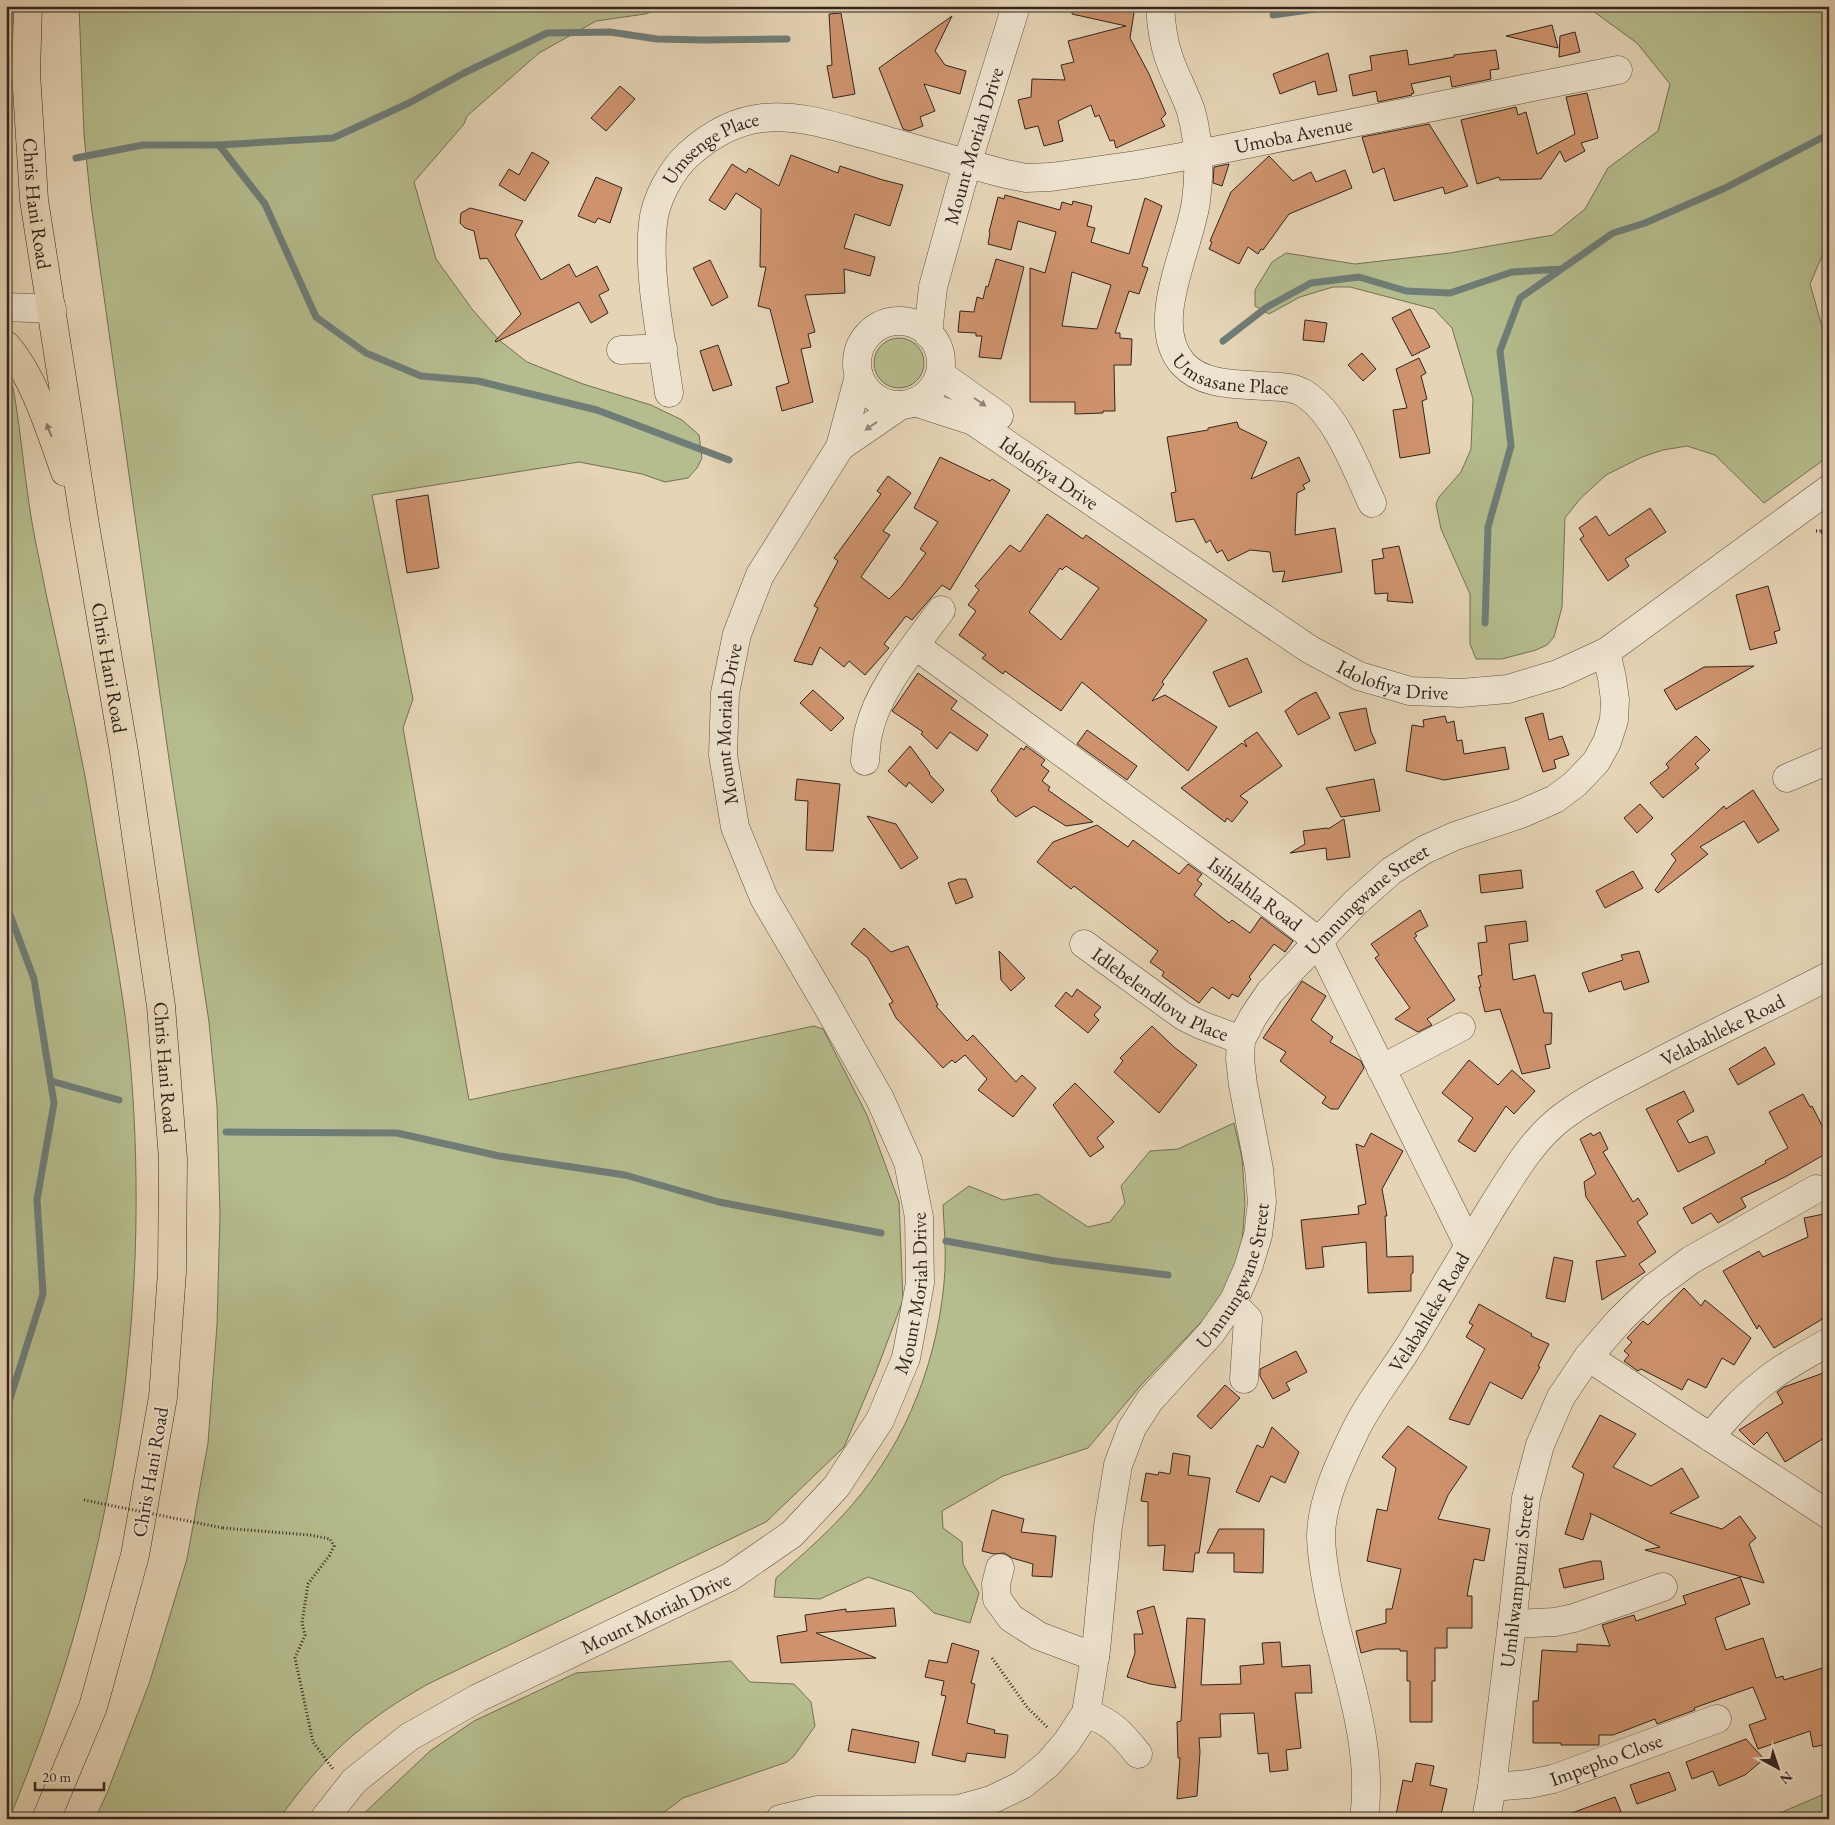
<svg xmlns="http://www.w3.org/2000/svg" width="1835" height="1825" viewBox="0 0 1835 1825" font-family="'EB Garamond',serif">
<rect width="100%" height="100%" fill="#e5d4b5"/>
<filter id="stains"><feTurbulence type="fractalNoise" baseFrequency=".004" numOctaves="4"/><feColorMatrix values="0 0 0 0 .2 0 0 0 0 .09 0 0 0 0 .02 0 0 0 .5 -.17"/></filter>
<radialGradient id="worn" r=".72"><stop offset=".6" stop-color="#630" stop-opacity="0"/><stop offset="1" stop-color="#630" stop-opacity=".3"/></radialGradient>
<path fill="#b5bc8d" stroke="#747056" d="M79 6H669L645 14 596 21 539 53 467 116 464 124 414 182 436 259 472 309 499 340 527 362 583 384 651 405 682 420 699 435 702 458 697 468 688 478 665 482 642 474 579 462 372 495 413 699 403 728 469 1100 814 1026 823 1029 867 1115 899 1202 903 1300 876 1372 844 1447 766 1522 428 1684C362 1721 323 1757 279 1819H95L107 1793 149 1684 187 1559 208 1443 217 1325 220 1215 217 1106 209 1022 170 766 91 204 84 135Z
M1586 6H1829V240L1810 284 1823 330 1829 340V456L1764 503 1715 455 1687 446 1663 450 1642 457 1606 475 1580 499 1565 518 1562 607 1554 637 1547 645 1536 650 1502 659H1476L1470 644V594L1441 529 1436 504 1439 497 1461 472 1471 449 1473 399 1452 328 1434 309 1350 287H1333L1300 297 1269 314 1255 306V290L1272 262 1286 253 1355 264 1450 253 1553 235 1585 209 1608 168 1658 131 1670 84 1637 43Z
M874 363a25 25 0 1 1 50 0a25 25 0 1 1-50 0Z
M6 374 13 387C22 437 25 489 35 539 50 618 70 697 85 776 92 817 99 858 106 899 115 952 125 1005 130 1059 153 1320 111 1577 9 1819H6Z
M1234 1123 1242 1158 1245 1204 1242 1244 1225 1297 1142 1384 1088 1448 1003 1476 942 1511 943 1528 962 1542 963 1564 979 1593 970 1623 934 1613 912 1592 868 1577 820 1599 774 1597 776 1578C802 1555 829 1532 852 1505 908 1440 940 1355 945 1270 946 1248 944 1227 943 1205L969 1186 1003 1200 1038 1194 1088 1227 1110 1222 1125 1203 1121 1186 1150 1151 1178 1149Z
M731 1661 750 1682 794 1684 811 1702 815 1726 794 1756 787 1762 683 1798 655 1819H358L430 1751 474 1721 576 1673Z
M1829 1792V1819H1764L1768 1818Z"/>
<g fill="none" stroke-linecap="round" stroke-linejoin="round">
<path stroke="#6f7d78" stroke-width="7" d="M1273 15 1336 6
M219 145 265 204 316 317 366 353 421 376 478 381 597 410 729 460
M76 158 143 145H219L333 138 409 103 464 73 547 33 610 32 657 39 704 40 787 39
M1223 341 1267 307 1311 283 1359 277 1406 291 1450 293 1512 272 1561 269
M1485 623 1488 527 1511 446 1500 351 1520 298 1613 233 1645 223 1725 188 1829 134
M6 904 34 979 54 1103 37 1200 43 1294 9 1402 6 1418
M51 1081 119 1100
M226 1132 397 1133 499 1156 625 1175 719 1202 881 1233
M946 1241 1055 1261 1168 1275"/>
</g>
<path fill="#ce936d" stroke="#32251f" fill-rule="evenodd" d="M1073 6H1135L1130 38 1149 74 1166 114 1161 119 1165 126 1116 148 1114 140 1110 141 1099 115 1095 117 1091 105 1058 121 1063 141 1044 146 1038 126 1025 129 1018 100 1031 97 1032 79 1065 80 1061 65 1074 62 1068 41 1126 26 1072 14Z
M841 13 855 94 833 98 827 66 832 65 829 14Z
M952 16 935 51 945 65 966 71 960 94 924 84 935 111 920 117 923 126 910 131 903 129 879 68Z
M1552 25 1558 48 1506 36Z
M1575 32 1580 52 1559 57 1560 36Z
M1407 50 1409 65 1454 57V55L1496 50 1499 69 1490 70 1491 79 1452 87 1450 76 1411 84 1414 93 1411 94 1412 95 1378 102 1376 91 1353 96 1349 75 1372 70 1370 56Z
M1328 53 1337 91 1318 95 1315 81 1280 94 1273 74Z
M620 86 635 99 606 131 591 118Z
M1587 93 1598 138 1581 143 1585 151 1565 162 1560 151 1541 179 1500 180 1499 177 1477 184 1461 120 1516 107 1518 115 1526 112 1537 154 1575 134 1566 97Z
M1429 124 1468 186 1445 194 1443 187 1394 201 1384 168 1373 173 1362 137Z
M532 152 549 162 525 201 499 185 509 169 519 175Z
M791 155 838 173 840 166 883 180 903 185 890 226 855 214 844 248 875 257 870 276 844 269 845 293 805 295 815 332 808 334 811 347 801 349 813 402 782 411 776 387 789 383 770 309 758 306 766 267H760L761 209 736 193 725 210 709 200 732 164 746 173 749 168 779 186Z
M1269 156 1293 181 1311 172 1316 182 1345 170 1352 188 1289 214 1263 250 1261 249 1258 254 1248 247 1239 264 1209 249 1212 242 1210 241 1231 192Z
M1229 164 1222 186 1213 183 1214 167Z
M596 177 622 188 610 223 598 218 595 223 578 216Z
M1005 195 1060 210 1062 202 1072 205 1073 201 1092 206 1087 226 1095 228 1091 242 1129 254 1145 198 1162 206 1142 266 1148 268 1139 294 1129 291 1115 333H1120V338L1132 339 1131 365H1114L1115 411H1103V413L1075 414V402H1030V268L1045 273 1056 232 1018 221 1011 250 988 244 990 233 989 232 998 197 1004 199ZM1072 272 1111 285 1097 329 1062 326Z
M470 208 523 221 515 235 541 280 569 264 576 277 597 266 609 290 599 295 608 313 591 323 579 302 496 342 495 341 521 314 487 258 480 259 474 231 465 228 460 223 461 213Z
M996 259 1024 267 1001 359 979 357 982 336H976V333L958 332 960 311 974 312 977 297 983 299 986 286 988 287Z
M710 260 728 297 712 306 693 268Z
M1410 309 1430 347 1412 356 1392 318Z
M1305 320 1327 323 1324 342 1303 340Z
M718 345 732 385 713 391 700 351Z
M1362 353 1376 369 1363 381 1348 365Z
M1419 358 1426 373 1421 376 1427 399 1422 401 1430 453 1400 458 1393 410 1407 408 1396 369Z
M1237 422 1239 428 1267 442 1251 479 1299 457 1310 481 1303 485 1305 489 1297 493 1295 535 1335 528 1342 572 1282 582 1285 571 1273 572 1270 552 1250 550 1228 561 1222 550 1217 553 1210 540 1206 543 1194 519 1176 522 1171 493 1176 492 1167 437 1208 430V428Z
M940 457 990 481 992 479 1010 490 950 590 942 585 912 620 906 616 884 644 889 648 865 675 849 661 844 667 820 647 812 665 794 661 818 608 814 606 838 561 834 558 881 494 877 491 888 476 911 493 883 531 890 535 861 577 889 599 901 587 926 553 920 549 938 522 914 508Z
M428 495 439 568 407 573 396 500Z
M1650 508 1666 532 1625 559 1629 566 1608 581 1580 539 1584 536 1579 528 1596 516 1609 536Z
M1047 514 1083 539 1086 535 1207 620 1162 682 1164 684 1152 701 1165 695 1217 727 1188 771 1082 682 1061 711 1005 671 1003 674 982 658 986 655 959 635 976 611 968 605 979 590 975 586 1010 545 1020 552ZM1066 566 1099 588 1061 640 1029 612 1060 568 1062 570Z
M1399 546 1413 603 1387 601 1388 593 1375 594 1372 560 1384 558 1382 549Z
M1768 586 1780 630 1774 632 1777 643 1750 650 1736 595Z
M1247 658 1262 692 1229 707 1213 672Z
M1754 666 1676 710 1664 690 1704 667Z
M918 673 957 701 951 709 988 735 977 751 950 732 937 749 921 734 923 732 892 711Z
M813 690 844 718 831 731 800 703Z
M1316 692 1330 718 1298 735 1285 711 1300 700Z
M1366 708 1371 732 1376 743 1355 751 1339 713Z
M1543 713 1549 740 1562 736 1569 755 1554 760 1556 768 1543 772 1525 718Z
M1445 716 1447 723 1454 721 1457 741 1462 740 1464 754 1505 747 1509 769 1444 780 1406 771 1412 725 1424 727 1423 720Z
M1087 730 1137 766 1127 780 1077 744Z
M1257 732 1282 766 1240 796 1248 802 1232 822 1227 818 1225 822 1181 788 1242 743 1247 747 1244 741Z
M1696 736 1710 750 1695 764 1699 768 1663 798 1650 783 1669 768 1666 764Z
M910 746 930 773 929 774 944 790 932 803 909 782 906 787 888 771Z
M1026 746 1045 760 1041 765 1049 771 1042 781 1050 787 1048 790 1093 822 1066 826 1034 806 1016 817 997 800 998 799 991 791 1021 748 1024 750Z
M797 779 840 784 833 851 806 850 808 801 795 800Z
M1374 779 1380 811 1341 817 1326 788Z
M1753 790 1779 830 1758 843 1744 821 1700 847 1708 854 1658 893 1655 890 1676 860 1671 854 1724 806 1726 809Z
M1640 804 1653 818 1637 833 1624 818Z
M867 816 896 824 918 858 901 869Z
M1344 819 1350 857 1327 860 1326 848 1290 853 1305 844 1303 831 1327 828 1328 829Z
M1097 825 1128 847 1133 840 1179 874 1188 864 1202 874 1197 880 1202 884 1194 895 1229 923 1232 920 1250 933 1261 917 1293 941 1285 952 1274 944 1249 977 1251 979 1238 997 1232 994 1229 999 1212 987 1199 1003 1162 976 1164 972 1150 962 1158 951 1074 886 1071 889 1037 862 1053 842Z
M1521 870 1523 888 1481 893 1479 875Z
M1633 871 1643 888 1605 908 1596 891Z
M959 879H966L973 897 956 904 948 883Z
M1420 910 1428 926 1415 933 1417 936 1414 938 1455 1000 1427 1019 1432 1025 1418 1032 1395 1019 1410 1008 1375 958 1379 955 1371 944Z
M1526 921 1528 941 1509 944 1513 980 1535 975 1544 1013H1552L1551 1044 1545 1045 1550 1068 1522 1074 1500 1009 1485 1012 1479 987H1481L1478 976 1482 975 1478 943 1487 942 1485 926Z
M864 928 891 952 908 946 938 1005 936 1006 967 1041 973 1035 1016 1082 1022 1075 1036 1088 1013 1117 978 1090 987 1079 965 1055 955 1063 952 1060 943 1068 896 1018 889 1004 893 1002 868 958 851 944Z
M999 951 1025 978 1011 991 1001 980Z
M1639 951 1649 982 1624 990 1621 981 1589 992 1582 973 1623 960 1621 955Z
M1302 981 1326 996 1311 1020 1333 1037 1330 1042 1361 1061 1364 1068 1338 1109H1331L1322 1103 1326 1097 1280 1061 1286 1052 1263 1038Z
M1077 989 1101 1007 1094 1015 1099 1020 1088 1033 1055 1006 1066 992 1072 997Z
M1152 1026 1174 1047 1197 1065 1159 1113 1114 1072 1123 1061 1120 1058Z
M1765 1047 1775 1064 1738 1085 1729 1069Z
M1469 1060 1498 1085 1512 1070 1535 1091 1514 1114 1506 1106 1475 1152 1458 1141 1473 1118 1442 1093Z
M1075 1083 1114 1122 1097 1138 1104 1147 1090 1157 1053 1105Z
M1684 1091 1694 1111 1677 1121 1689 1143 1707 1136 1715 1153 1678 1172 1646 1109Z
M1803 1094 1810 1107 1812 1106 1829 1139V1152L1785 1177 1741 1198 1746 1207 1718 1223 1711 1213 1692 1224 1683 1208 1766 1163 1765 1161 1788 1148 1769 1112Z
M1600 1132 1608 1149 1603 1152 1633 1202 1638 1198 1648 1214 1637 1222 1656 1252 1639 1264 1645 1272 1602 1300 1596 1261 1626 1256 1586 1197 1584 1182 1596 1174 1580 1139 1591 1133 1593 1136Z
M1371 1133 1403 1151 1382 1189 1387 1216H1385L1387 1257 1413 1256V1273L1411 1274V1291L1368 1293 1366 1242 1322 1247 1324 1267 1306 1269 1301 1220 1359 1214 1358 1206 1366 1204 1356 1144 1364 1147Z
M1824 1214 1829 1238V1315L1774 1348 1759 1325 1757 1329 1723 1271 1759 1251 1763 1257 1808 1237 1804 1218Z
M1554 1257 1573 1261 1565 1302 1546 1298Z
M1684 1288 1701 1306 1705 1300 1751 1338 1734 1365 1722 1358 1706 1388 1688 1379 1682 1390 1641 1369 1638 1371 1624 1361 1629 1355 1624 1351 1632 1342 1627 1338 1643 1321 1648 1325Z
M1479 1304 1532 1334 1531 1336 1549 1344 1538 1366 1540 1367 1522 1399 1490 1382 1469 1425 1449 1419 1485 1349 1466 1337 1473 1325 1469 1323Z
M1296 1351 1307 1372 1286 1383 1290 1390 1273 1399 1260 1376V1369Z
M1829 1371V1435L1785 1462 1767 1432 1754 1445 1739 1430 1783 1403 1777 1392 1784 1387Z
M1225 1385 1240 1398 1211 1429 1197 1416Z
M1600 1415 1636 1434 1613 1467 1651 1486 1682 1468 1699 1497 1670 1513 1722 1529 1740 1516 1756 1538 1749 1544 1764 1583 1645 1550 1660 1547 1590 1513 1591 1516 1583 1540 1565 1534 1584 1474 1572 1467Z
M1408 1426 1467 1467 1448 1495 1438 1519 1490 1529 1484 1561 1474 1559 1467 1596H1472V1628H1447V1648H1435V1681H1432V1722H1410V1681H1407V1651H1400V1649H1376L1361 1653 1356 1631 1386 1623V1609H1392L1401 1569 1367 1561 1377 1509 1387 1511 1396 1468 1382 1457Z
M1272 1427 1299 1452 1285 1483 1271 1476 1259 1502 1236 1492 1257 1445 1263 1448Z
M1173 1453 1190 1456 1188 1475 1210 1478 1199 1553H1195L1193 1572 1163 1570 1165 1545 1148 1546V1502L1141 1501 1146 1473 1158 1475 1159 1472 1170 1474Z
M992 1510 1024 1519 1021 1532 1056 1536 1052 1577 1032 1576 1033 1564 1012 1558 1004 1553 994 1554 982 1551Z
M1219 1529H1264L1263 1573 1234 1572V1553H1207Z
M1593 1561H1601L1604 1579 1564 1588 1559 1569Z
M1740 1577 1750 1604 1715 1618 1726 1650 1763 1638 1776 1678 1783 1676 1784 1680 1829 1666V1744L1813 1747 1810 1731 1758 1749 1749 1725 1766 1719 1753 1687 1694 1708 1695 1710 1657 1724 1655 1719 1613 1735H1599V1745H1561V1743H1533V1701H1538L1542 1650 1577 1652V1644L1610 1646 1602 1625 1634 1615 1636 1621 1686 1604 1683 1596Z
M1154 1606 1176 1688 1150 1684 1127 1677 1135 1653 1134 1634H1143L1137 1611Z
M894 1608 896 1626 816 1633 876 1658 781 1663 777 1636 807 1631 805 1615 846 1609V1612Z
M1187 1618 1205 1619 1201 1685 1241 1684 1240 1666 1264 1664 1262 1643 1280 1642 1282 1667 1310 1665 1312 1693H1295L1301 1748 1286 1750 1288 1770 1270 1772 1268 1753 1258 1754 1254 1713 1220 1714 1221 1737 1199 1738 1200 1752 1197 1796 1177 1799 1180 1758H1178L1177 1722 1181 1721Z
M952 1643 979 1651 971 1683 975 1684 967 1723 995 1730 994 1733 1008 1735 1005 1758 967 1753 965 1762 932 1755 946 1696 941 1695 944 1681 925 1677 929 1660 947 1663Z
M852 1729 919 1742 915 1763 848 1751Z
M1746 1739 1764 1759 1745 1775 1719 1786 1713 1771 1692 1779 1686 1762Z
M1416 1763 1434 1766 1430 1785 1447 1789 1440 1819H1411L1396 1815 1403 1780 1412 1782Z
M1669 1772 1676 1790 1637 1804 1630 1785Z
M1615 1797 1622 1814 1611 1819H1561V1817Z"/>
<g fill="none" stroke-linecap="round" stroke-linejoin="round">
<defs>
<g id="minor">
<path id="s1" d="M1160 6C1161 24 1163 41 1169 58 1175 76 1185 93 1191 111 1199 140 1200 171 1196 201 1190 248 1147 324 1183 364 1203 386 1238 384 1265 386 1279 387 1293 386 1305 394 1337 415 1356 469 1372 503"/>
<path d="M6 307 52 309"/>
<circle cx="899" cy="363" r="42"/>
<path id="s2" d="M928 334 933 287 967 164 1016 6"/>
<path d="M621 350 663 348"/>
<path d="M940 374 999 416 984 419"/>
<path id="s3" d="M669 393C662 341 647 275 653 223 655 200 672 169 689 154 709 136 735 121 763 118 798 114 833 126 867 135 913 148 959 162 1006 174L1026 178 1051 177 1136 165 1198 154 1618 70"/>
<path id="s4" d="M914 402 973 421 1309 649 1359 676 1410 691 1461 693 1508 689 1558 674 1606 652 1829 489"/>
<path d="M840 447 901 405"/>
<path id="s5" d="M916 646 1286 916 1319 942 1469 1246"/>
<path d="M865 761C866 751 866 740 869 730 879 687 916 645 941 610"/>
<path d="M1787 778 1829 760"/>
<path id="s6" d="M1084 944 1183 1016 1201 1025 1241 1040"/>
<path d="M1381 1069 1461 1027"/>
<path d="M1232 1303 1248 1319 1244 1379"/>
<path d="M1588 1357 1829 1515"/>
<path d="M1710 1437C1726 1418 1742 1399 1762 1384 1782 1367 1806 1355 1829 1342"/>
<path d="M1000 1568 996 1584 997 1599 1011 1618 1039 1636 1095 1657"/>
<path d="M1512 1624 1555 1622 1574 1618 1663 1587"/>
<path d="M1086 1713C1113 1723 1121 1733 1138 1754"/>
<path id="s7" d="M1492 1787 1529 1784 1553 1779 1717 1719"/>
<path id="s8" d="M324 1819 354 1781 409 1737 478 1698 730 1577 792 1534 836 1487 880 1420 906 1358 920 1283 919 1217 908 1162 880 1099 825 1002 764 898 735 827 723 755 725 693 737 634 760 575 840 447 859 376"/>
<path id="s9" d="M780 1819 817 1810 959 1809 991 1800 1022 1785 1048 1764 1067 1742 1086 1713 1096 1650 1108 1526 1118 1465 1132 1428 1150 1400 1211 1333 1234 1300 1248 1268 1258 1235 1262 1202 1259 1169 1243 1085 1240 1059 1241 1040 1253 1017 1270 992 1355 903 1391 871 1424 850 1455 836 1521 814 1555 799 1575 784 1596 762 1607 742 1614 720 1615 700 1612 678 1606 652"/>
<path id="s10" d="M1364 1819C1373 1754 1352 1690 1336 1627 1329 1598 1322 1567 1321 1537 1321 1501 1341 1460 1356 1429 1372 1397 1396 1368 1414 1338 1439 1296 1464 1254 1489 1212 1510 1179 1530 1142 1561 1118 1590 1096 1623 1081 1655 1064 1712 1034 1771 1006 1829 976"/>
<path id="s11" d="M1486 1819 1492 1787 1512 1624 1526 1498 1540 1445 1561 1397 1588 1357 1619 1321 1653 1288 1691 1260 1816 1189"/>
</g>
<g id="major">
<path id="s12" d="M28 6 26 73 34 200 85 525 124 752 161 1006 173 1159 172 1272 163 1397 135 1555 93 1707 46 1819"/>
<path d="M6 345C34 376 51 433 65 472"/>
</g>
</defs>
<use href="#minor" stroke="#5f5144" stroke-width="29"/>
<use href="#major" stroke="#32251f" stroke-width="29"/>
<path stroke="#32251f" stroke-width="3" stroke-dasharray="1 2.5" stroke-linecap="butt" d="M1816 531H1821L1829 546
M1821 531 1829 532
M223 1528 310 1535 330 1539 334 1546 329 1556 308 1584 302 1623 305 1635 295 1658 313 1742 333 1769
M992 1658 1027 1707 1047 1727"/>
<use href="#minor" stroke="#eee3cf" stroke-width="28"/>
<use href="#major" stroke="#e5d4b5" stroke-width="28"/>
<path stroke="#32251f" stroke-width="3" stroke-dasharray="1 2.5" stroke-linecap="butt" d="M84 1500 223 1528"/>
</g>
<defs><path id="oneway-solid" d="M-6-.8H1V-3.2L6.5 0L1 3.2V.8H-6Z" transform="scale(1.25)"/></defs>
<g fill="#908477">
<use href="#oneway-solid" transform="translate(980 402) rotate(35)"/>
<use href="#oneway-solid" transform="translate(871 426) rotate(145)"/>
</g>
<use fill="#8c7c6a" href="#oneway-solid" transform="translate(49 430) rotate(-111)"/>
<g text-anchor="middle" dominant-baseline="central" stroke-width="4" stroke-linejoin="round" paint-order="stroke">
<g font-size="20" fill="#32251f" stroke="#eee3cf">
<text stroke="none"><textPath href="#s3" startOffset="876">Umoba Avenue</textPath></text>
<text stroke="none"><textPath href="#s2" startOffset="194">Mount Moriah Drive</textPath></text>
<text stroke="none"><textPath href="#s3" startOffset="272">Umsenge Place</textPath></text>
<text stroke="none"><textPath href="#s12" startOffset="198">Chris Hani Road</textPath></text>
<text stroke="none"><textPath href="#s1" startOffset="421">Umsasane Place</textPath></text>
<text stroke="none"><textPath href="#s4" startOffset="154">Idolofiya Drive</textPath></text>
<text stroke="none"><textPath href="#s12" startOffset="668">Chris Hani Road</textPath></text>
<text stroke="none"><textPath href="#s4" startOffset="559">Idolofiya Drive</textPath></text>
<text stroke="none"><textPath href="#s8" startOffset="1445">Mount Moriah Drive</textPath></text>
<text stroke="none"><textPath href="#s5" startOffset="420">Isihlahla Road</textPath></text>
<text stroke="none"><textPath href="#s9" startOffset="1256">Umnungwane Street</textPath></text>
<text stroke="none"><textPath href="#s6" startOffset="92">Idlebelendlovu Place</textPath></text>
<text stroke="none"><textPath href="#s10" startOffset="959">Velabahleke Road</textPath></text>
<text stroke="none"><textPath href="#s12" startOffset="1072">Chris Hani Road</textPath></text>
<text stroke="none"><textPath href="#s9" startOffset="821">Umnungwane Street</textPath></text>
<text stroke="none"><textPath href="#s8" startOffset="830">Mount Moriah Drive</textPath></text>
<text stroke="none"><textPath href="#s10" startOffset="539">Velabahleke Road</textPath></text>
<text transform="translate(150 1472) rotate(-80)">Chris Hani Road</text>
<text stroke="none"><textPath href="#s11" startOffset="240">Umhlwampunzi Street</textPath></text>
<text stroke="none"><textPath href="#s8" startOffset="395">Mount Moriah Drive</textPath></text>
<text stroke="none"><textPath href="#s7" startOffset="118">Impepho Close</textPath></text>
</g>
</g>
<rect width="1835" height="1825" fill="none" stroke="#e5d4b5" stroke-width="25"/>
<rect x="8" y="8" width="1820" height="1810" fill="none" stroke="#32251f" stroke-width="2.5"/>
<rect x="12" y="12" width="1810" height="1800" fill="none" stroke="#32251f"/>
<g transform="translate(1778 1768) rotate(140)" stroke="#eee3cf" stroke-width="4" paint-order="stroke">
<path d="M0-4L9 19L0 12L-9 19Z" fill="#32251f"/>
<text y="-8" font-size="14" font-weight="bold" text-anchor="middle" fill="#32251f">N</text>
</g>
<path d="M35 1782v8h69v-8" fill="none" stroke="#32251f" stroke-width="2.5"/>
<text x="42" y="1782" font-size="15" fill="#32251f" stroke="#eee3cf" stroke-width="4" paint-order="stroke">20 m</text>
<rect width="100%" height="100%" filter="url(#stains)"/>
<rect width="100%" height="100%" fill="url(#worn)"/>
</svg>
